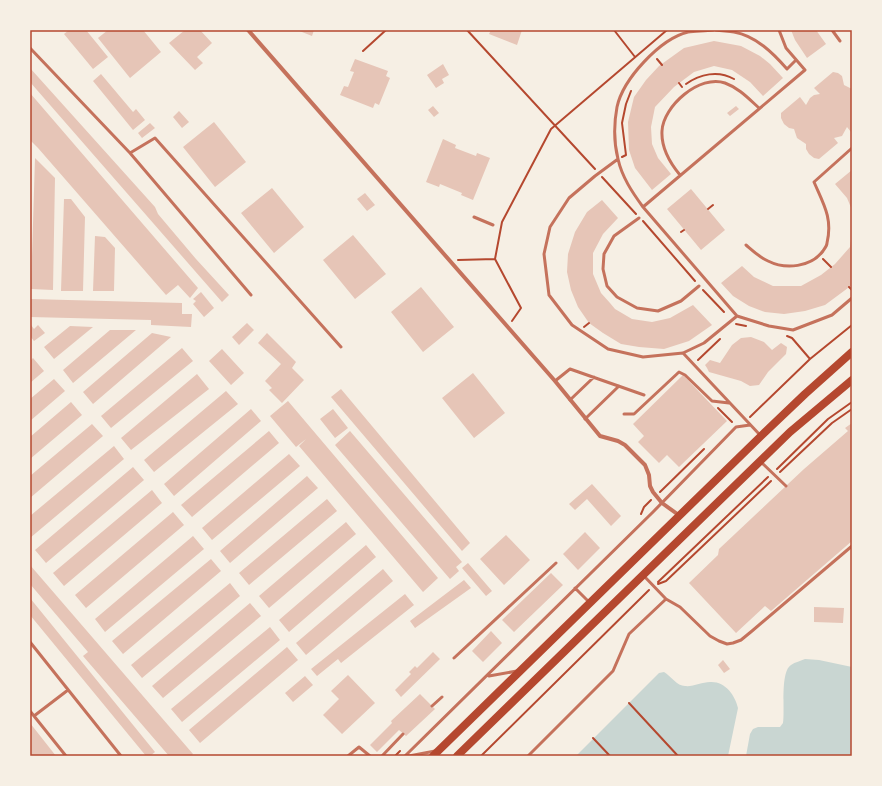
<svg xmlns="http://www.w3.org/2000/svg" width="882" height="786" viewBox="0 0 882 786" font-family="'Sofia Sans Condensed',sans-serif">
<rect width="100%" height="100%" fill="#f6efe4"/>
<path fill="#c9d6d2" d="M805 659 819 660 852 667V756H746L750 734 753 729 758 727H780L783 723C785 710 780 672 791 665 795 662 801 661 805 659Z
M664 672C671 676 677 686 685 686 693 687 702 682 710 682 725 681 735 695 738 708L728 756H576L659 673Z"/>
<path fill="#e6c5b7" d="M69 30H86L108 57 93 69 64 34Z
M108 30H143L161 52 130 78 98 38Z
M185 30H200L212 43 197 57 203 63 195 70 169 43Z
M297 30H314L312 36Z
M491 30H522L517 45 489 34Z
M791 30H816L826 44 807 58 795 40Z
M714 41 741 46 760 56 770 64 783 78 763 96 750 82 732 70 714 66 694 72 674 87 655 107 651 127 652 144 658 158 671 174 652 190 635 168 629 150 628 122 634 97 646 80 659 66 684 48Z
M355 59 388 71 386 76 390 78 379 105 375 103 373 108 340 95 344 86 348 87 354 72 350 71Z
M443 64 449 75 442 79 444 83 436 88 427 75Z
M30 68 155 207 158 214 196 259 229 295 222 302 30 82Z
M833 72 838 73 842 76 844 85 852 89V131L851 132 847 127 842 136 834 138 838 143 819 159 814 158 809 154 806 149V144L797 138 794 129 789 128 784 124 781 118V113L800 97 806 105 810 98 814 95 820 94 814 88Z
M101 74 133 112 136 109 145 120 133 130 93 81Z
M30 93 198 288 190 298 178 285 166 295 38 148 30 140Z
M433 106 439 113 434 117 428 110Z
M736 106 739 109 730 116 727 113Z
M179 111 189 122 182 128 173 117Z
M214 122 246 162 215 187 183 147Z
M150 123 155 128 142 138 138 133Z
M443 139 456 145 455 148 476 156 477 153 490 158 473 200 461 195 462 193 440 184 439 187 426 182Z
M35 158 55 178 53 290 31 289Z
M852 170V210L847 198 835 184Z
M272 188 304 227 274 253 241 213Z
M691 189 725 230 701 250 667 209Z
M365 193 375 205 367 211 357 199Z
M64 199H71L85 217 83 291H61Z
M602 200 618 218 603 234 593 253V274L601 293 610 303 615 309 632 319 652 322 670 318 693 305 712 325 689 341 664 349 639 347 621 344 603 333 589 323 578 307 571 290 567 272 568 254 575 232 587 212Z
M353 235 386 274 355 299 323 260Z
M95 236 105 237 115 248 114 291H93Z
M851 239 852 285 825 305 805 311 784 314 765 312 749 306 733 296 721 283 742 266 754 277 773 286H801L821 275 835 264 850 247Z
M421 287 454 327 423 352 391 312Z
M201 292 214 308 204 317 193 304 196 301 193 299Z
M30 299 182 303V314H192L191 327 151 325V320L30 317Z
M247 323 254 330 239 345 232 337Z
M31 325 34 329 38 325 45 333 34 341 30 336Z
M70 326 93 327 54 359 44 347Z
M110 330H136L73 383 63 370Z
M152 333 171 337 93 404 83 392Z
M267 333 296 362 292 368 304 380 282 403 269 390 272 388 265 381 281 364 258 343Z
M751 337 764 342 772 350 781 343 787 347 786 354 768 372 759 385 750 386 741 381 709 372 707 368 705 365 710 360 720 363 732 345 741 338Z
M182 348 193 361 111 428 101 416Z
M222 349 244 373 231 385 209 361Z
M33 358 44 371 30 383V361Z
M473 373 505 413 474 438 442 398Z
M197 374 209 389 131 450 121 438Z
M683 375 727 421 679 467 667 455 659 463 638 442 644 436 633 424Z
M54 379 65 391 30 421V399Z
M341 389 470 543 462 551 331 397Z
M226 391 238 404 154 472 144 460Z
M288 401 438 578 423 592 299 446 306 439 296 447 270 416Z
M71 402 82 415 30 459V437Z
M251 409 261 421 174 496 164 484Z
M333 409 348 428 335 438 320 419Z
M852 423V541L771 611 765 606 736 633 689 583 718 555 719 549 804 469 848 431 845 428Z
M92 424 103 436 30 498V476Z
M269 431 279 443 192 517 181 505Z
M350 431 462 562 456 567 459 571 450 579 335 445Z
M114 446 124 459 30 538V516Z
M289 454 300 466 212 540 202 528Z
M133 467 144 480 46 563 35 550Z
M307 476 318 488 230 563 220 551Z
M592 484 621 516 611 526 587 499 575 510 569 504Z
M152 490 162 503 64 586 53 573Z
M327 499 337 511 249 585 239 573Z
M173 512 184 525 86 608 75 595Z
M346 522 356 534 269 608 259 596Z
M585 532 600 548 578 570 563 554Z
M506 535 530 560 504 585 480 559Z
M193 536 204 549 105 632 95 619Z
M366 545 376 557 289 632 279 620Z
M211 559 221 571 123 654 112 641Z
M468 563 492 591 486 596 462 568Z
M30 565 193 754 191 756H169L83 656 88 652 30 584Z
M383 569 393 581 306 655 296 643Z
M551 573 563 585 514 632 502 620Z
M464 580 471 588 415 628 410 621Z
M230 583 240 596 142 678 131 665Z
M405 594 414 605 341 663 338 659 317 676 311 669Z
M30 598 155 752 150 756H146L30 615Z
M250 603 261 616 163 698 152 686Z
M814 607 844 608 843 623 814 622Z
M270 627 280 640 182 722 171 709Z
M491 631 502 643 483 662 472 651Z
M287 647 298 660 200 743 189 730Z
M433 652 440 659 401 697 395 690 411 674 409 672 415 666 417 668Z
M723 660 730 669 724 673 718 665Z
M348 675 375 703 342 734 323 715 339 699 331 691Z
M305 676 313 685 293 702 285 693Z
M420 694 435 709 406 736 399 730 377 752 370 745 392 723 391 721Z
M30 723 56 756H30Z"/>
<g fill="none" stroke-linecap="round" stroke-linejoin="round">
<path stroke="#b5482f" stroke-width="2" d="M467 30 595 169
M614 30 635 57
M363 51 386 30
M657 59 662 65
M679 83 682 87
M686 84C700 74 718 70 734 79
M622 157 626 155 622 123 626 104 631 91
M602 177 636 214
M708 209 713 205
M643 221 695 281
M681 232 684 230
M823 259 831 267
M458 260 495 259
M849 287 852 290
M703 290 724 312
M512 321 521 308 495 259 502 222 551 129 667 30
M736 324 746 326
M584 327 589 323
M787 336 792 338 810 359
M698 360 720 339
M718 408 732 422
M750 417 810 359 852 325
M777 469 828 419 852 402
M780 472 832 423 852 409
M660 492 704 449
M641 514 644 507 651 500
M658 582 768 477
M658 584 666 581 771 481
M629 703 678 756
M593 738 610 756
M395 756 400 751
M481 756 649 590"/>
<path stroke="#c5725c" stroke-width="3" d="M716 30C722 31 728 31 734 32 756 36 773 53 787 69L796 60
M779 30 786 48 805 70 643 207 737 316 769 326 793 330 832 315 852 298
M832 30 840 41
M30 48 130 153 251 295
M130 153 155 138 341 347
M618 159 595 176 569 198 550 227 544 254 549 295 572 325 608 349 643 357 683 353 704 343 737 316
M680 175C670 163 661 148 662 131 663 106 700 74 725 83 739 88 749 99 759 108
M643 207C632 192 622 177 618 159 614 143 614 123 617 107 623 79 660 39 688 32 696 31 705 31 713 30
M474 217 493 225
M639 218 614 236 604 254 603 269 607 286 617 297 637 308 658 311 681 301 699 286
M746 245C753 251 759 257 768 261 786 270 811 267 823 251 825 248 827 246 827 243 833 218 823 203 814 182L852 148
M683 353 760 435
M555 381 570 369 644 395
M570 400 594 377
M624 414H634L679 372 685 375 712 401 729 403
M585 419 619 386
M761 462 786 486
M643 575 666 599 680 607 710 636 719 641 727 644 733 643 741 640 752 631 852 546
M575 588 589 602
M30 642 121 756
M454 658 556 563
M489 676 517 671
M432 706 442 697
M30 711 66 756
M34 716 68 690
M348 756 359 747 370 756
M382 756 403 734
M405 756 653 512 736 427 750 425
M409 756 435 751
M528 756 613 671 629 634 666 599"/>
<path stroke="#c5725c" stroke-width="4" d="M248 30 555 381 600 436 618 441 625 445 645 465 649 475 650 486 653 492 662 503 680 516"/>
<path stroke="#b5482f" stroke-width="8" d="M433 756 761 436 805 394 852 352
M457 756 790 432 852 380"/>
</g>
<rect width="882" height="786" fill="none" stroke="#f6efe4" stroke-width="62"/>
<rect x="31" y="31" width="820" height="724" fill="none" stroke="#b5482f" stroke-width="1.5"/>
</svg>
